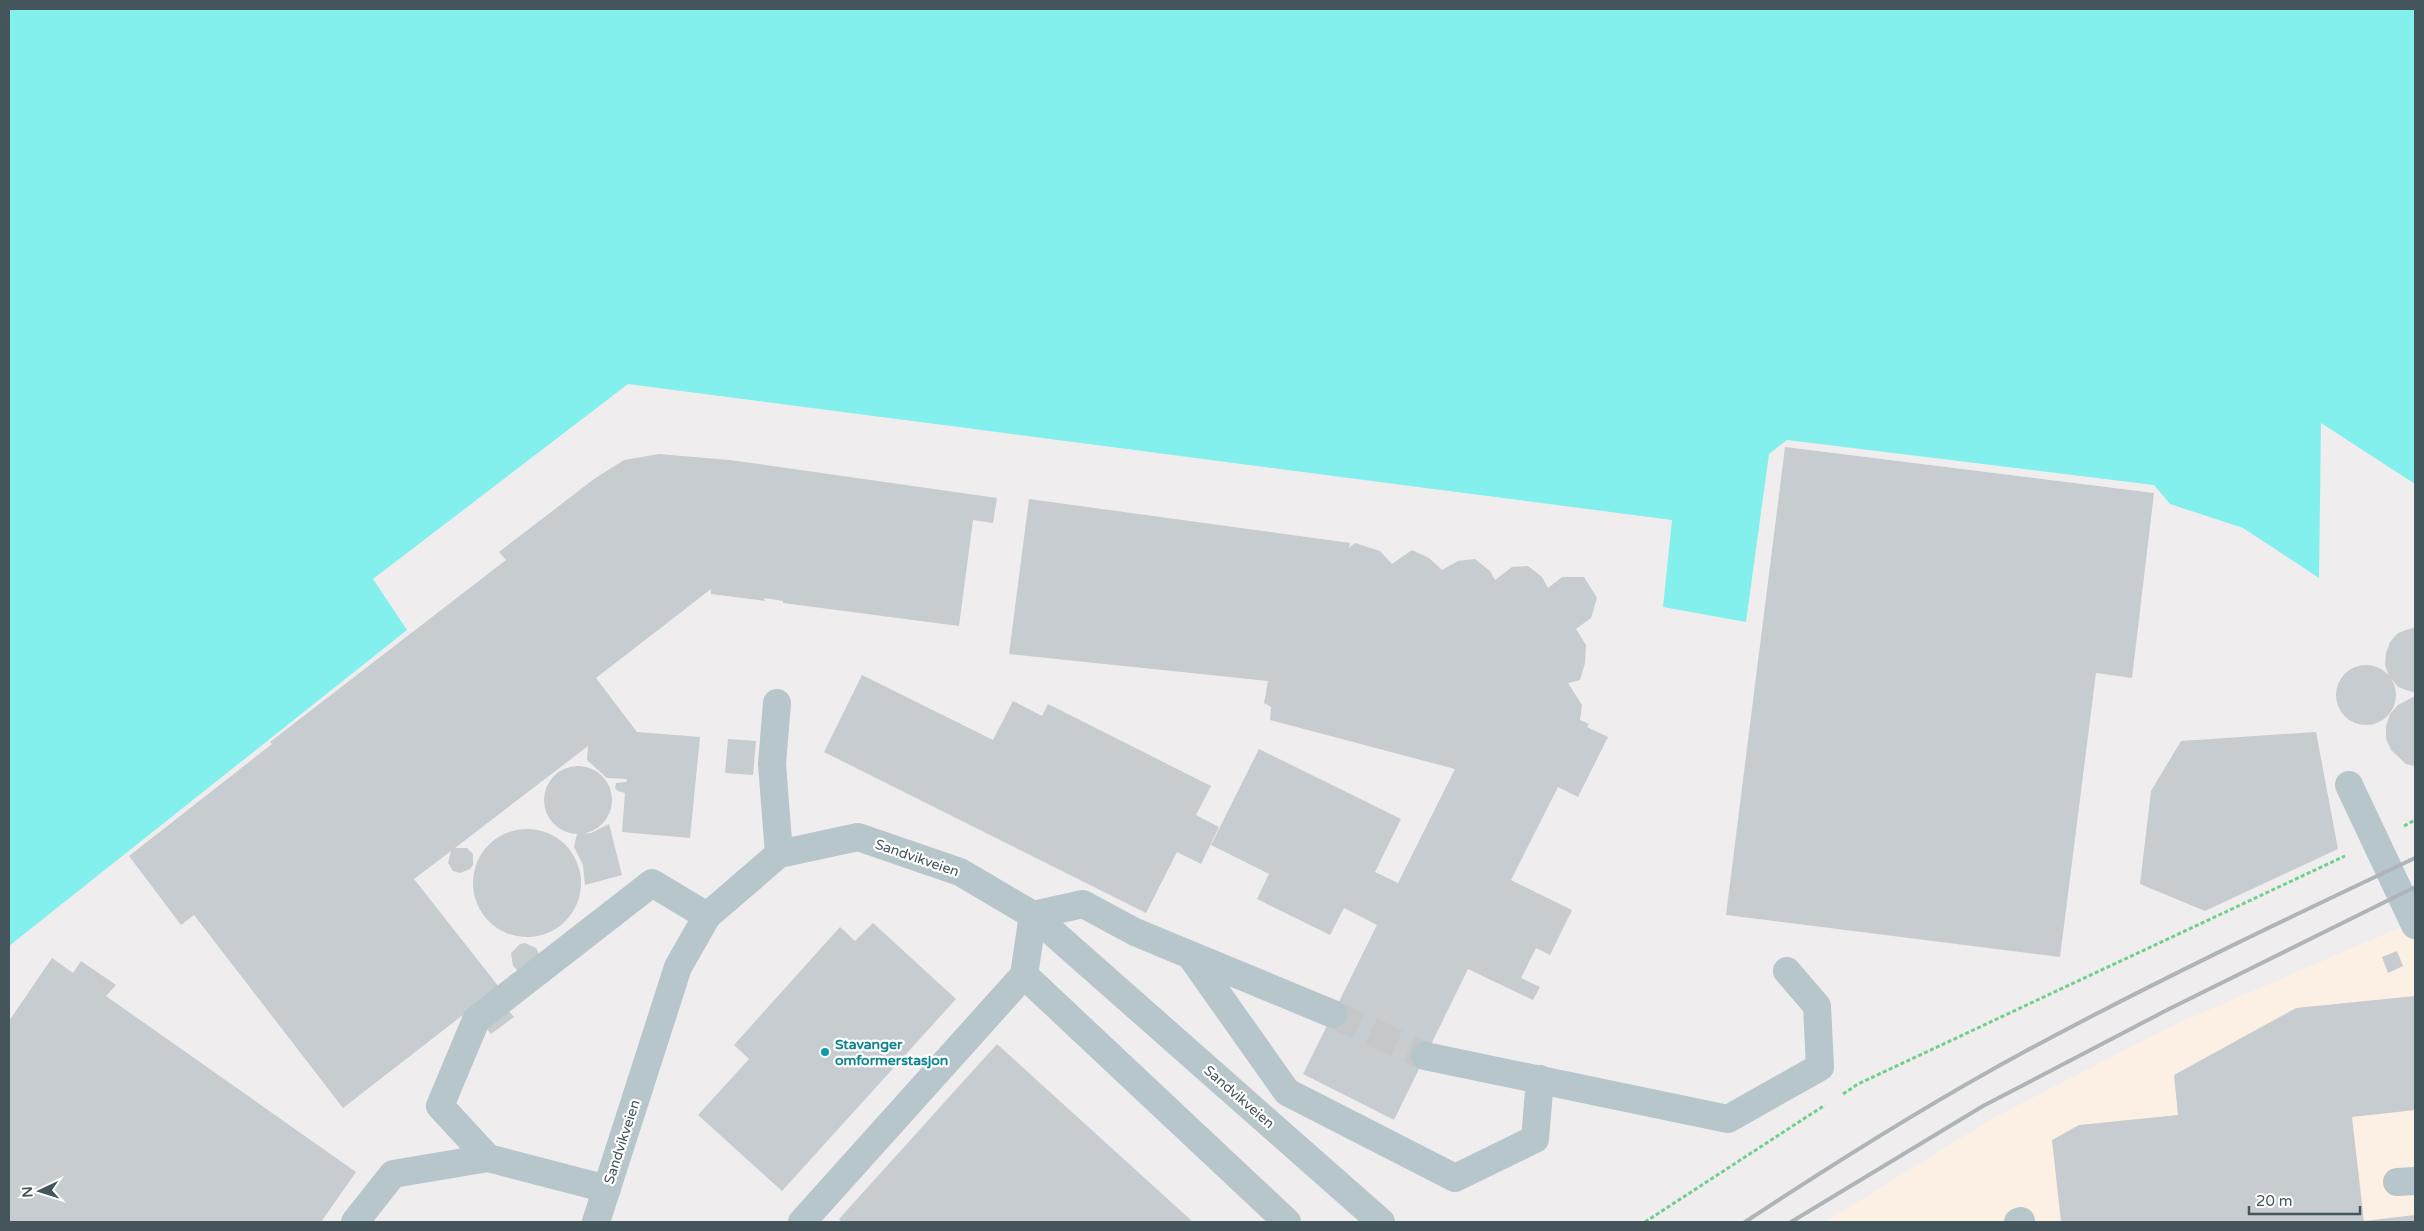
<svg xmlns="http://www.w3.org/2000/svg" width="2424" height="1231" viewBox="0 0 2424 1231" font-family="'Varela Round',sans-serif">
<rect width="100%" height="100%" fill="#f0edee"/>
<path fill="#fcf0e4" d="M2415 921V1222H1825L1995 1117 2174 1025Z"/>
<path fill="#83f0ed" d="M9 9H2415V484L2321 423 2319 578 2243 528 2170 504 2154 485 1787 440 1769 454 1746 622 1663 607 1672 520 628 384 373 579 407 630 9 946Z"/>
<path fill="#c6ccd0" d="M1785 447 2154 493 2132 678 2096 673 2060 957 1726 915Z
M659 454 730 460 997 498 993 523 973 520 959 626 783 603V601L764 598 765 601 711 594V589L596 678 637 732 700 737 690 838 622 832 625 793 618 791 615 788 616 783 626 782 627 779 607 778 587 760 588 746 455 848H467L473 854V865L470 869 460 873 453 871 448 863 451 851 414 879 499 987 343 1108 194 915 181 925 129 856 272 744 270 742 506 560 499 552 594 479 624 460Z
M1029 499 1350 543 1349 548 1355 543 1380 551 1392 564 1412 550 1429 558 1442 570 1458 561 1475 559 1490 571 1495 580 1512 567 1528 566 1542 577 1548 588 1562 577H1584L1597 598 1591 618 1576 629 1586 645 1585 663 1580 680 1568 683 1582 705 1580 720 1589 724 1587 727 1608 737 1578 797 1558 787 1511 880 1572 910 1550 955 1536 948 1521 978 1540 987 1533 1000 1468 969 1394 1120 1303 1074 1377 925 1344 908 1330 935 1257 899 1269 874 1211 845 1259 749 1401 819 1375 872 1398 883 1455 769 1270 720 1271 707 1264 703 1268 681 1009 654Z
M2415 627V693L2398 687 2389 676 2385 665 2386 653 2390 642 2398 633Z
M2336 695a30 30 0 1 1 60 0a30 30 0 1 1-60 0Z
M862 675 993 740 1013 701 1042 716 1048 704 1211 786 1196 815 1219 827 1201 864 1177 852 1146 913 824 752Z
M2415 696V766L2406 764 2391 750 2386 739V726L2390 714 2398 705Z
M2316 732 2338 849 2205 911 2140 884 2151 791 2181 741Z
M728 739 756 741 753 775 725 773Z
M544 800a34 34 0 1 1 68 0a34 34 0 1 1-68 0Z
M609 824 622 875 585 885 583 865 574 847 577 834 591 833Z
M473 883a54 54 0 1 1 108 0a54 54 0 1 1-108 0Z
M873 923 956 999 782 1191 698 1115 749 1059 734 1045 840 927 855 941Z
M525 943 536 948 540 956 520 973 513 966 511 953 520 944Z
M2397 951 2403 966 2388 973 2382 957Z
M52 958 73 973 81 961 116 985 106 996 356 1172 321 1222H9V1021Z
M495 994 514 1017 491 1034 473 1011Z
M2415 996V1110L2352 1117 2364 1222H2061L2052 1140 2079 1125 2178 1115 2174 1075 2296 1008Z
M997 1044 1193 1222H842L839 1219Z
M2415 1215V1222H2365L2364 1221Z"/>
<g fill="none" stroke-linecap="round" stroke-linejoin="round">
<path stroke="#c5c7c9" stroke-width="28" stroke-dasharray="28 14" stroke-linecap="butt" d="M1333 1014 1425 1056"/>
<path stroke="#6fd089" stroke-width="3" stroke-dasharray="4 2.5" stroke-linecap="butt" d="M2404 826 2415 820
M1843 1094 1858 1084 2345 856
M1645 1222 1825 1105"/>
<path stroke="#b7c6cb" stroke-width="28" d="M777 703 772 764 779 854
M2349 785 2415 925
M1033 915 1024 975 1287 1222
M1033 915 1083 904 1135 932 1333 1014
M1190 955 1287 1092 1455 1178 1535 1139 1540 1079
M1425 1056 1728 1119 1820 1067 1817 1006 1787 971
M2397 1182 2415 1181
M607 1189 488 1158 440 1106 476 1020 652 883 707 916
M355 1222 393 1174 488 1158
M596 1222 678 967 707 916 779 854 858 837 960 872 1033 915 1381 1222
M802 1222 1024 975
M2018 1222 2021 1221"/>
<path stroke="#afb4b8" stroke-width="4" d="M1745 1222C1836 1162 1928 1104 2024 1052 2152 983 2284 920 2415 858
M1791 1222 1983 1106 2167 1010 2415 887"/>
</g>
<circle fill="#0f9aa8" stroke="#fff" stroke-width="2" cx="825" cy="1052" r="5"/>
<g text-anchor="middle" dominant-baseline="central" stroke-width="4.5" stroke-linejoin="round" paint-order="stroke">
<g font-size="14" fill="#44565b" stroke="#fff">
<text transform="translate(917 858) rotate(19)">Sandvikveien</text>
<text transform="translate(1239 1097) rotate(41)">Sandvikveien</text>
<text transform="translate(622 1142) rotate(-72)">Sandvikveien</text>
</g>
<g font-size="14" font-weight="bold" fill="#0d838f" stroke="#fff" text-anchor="start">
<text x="835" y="1044">Stavanger<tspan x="835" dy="16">omformerstasjon</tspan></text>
</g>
</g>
<rect width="2424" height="1231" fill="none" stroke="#44565b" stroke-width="20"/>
<g transform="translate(40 1191) rotate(266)" stroke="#ffffff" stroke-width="4" paint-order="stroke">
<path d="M0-4L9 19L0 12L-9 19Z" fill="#44565b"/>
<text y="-8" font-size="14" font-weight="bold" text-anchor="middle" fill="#44565b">N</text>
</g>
<path d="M2249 1206v8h111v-8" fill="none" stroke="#44565b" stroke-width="2.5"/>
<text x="2256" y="1206" font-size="15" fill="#44565b" stroke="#ffffff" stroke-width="4" paint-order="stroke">20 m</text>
</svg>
